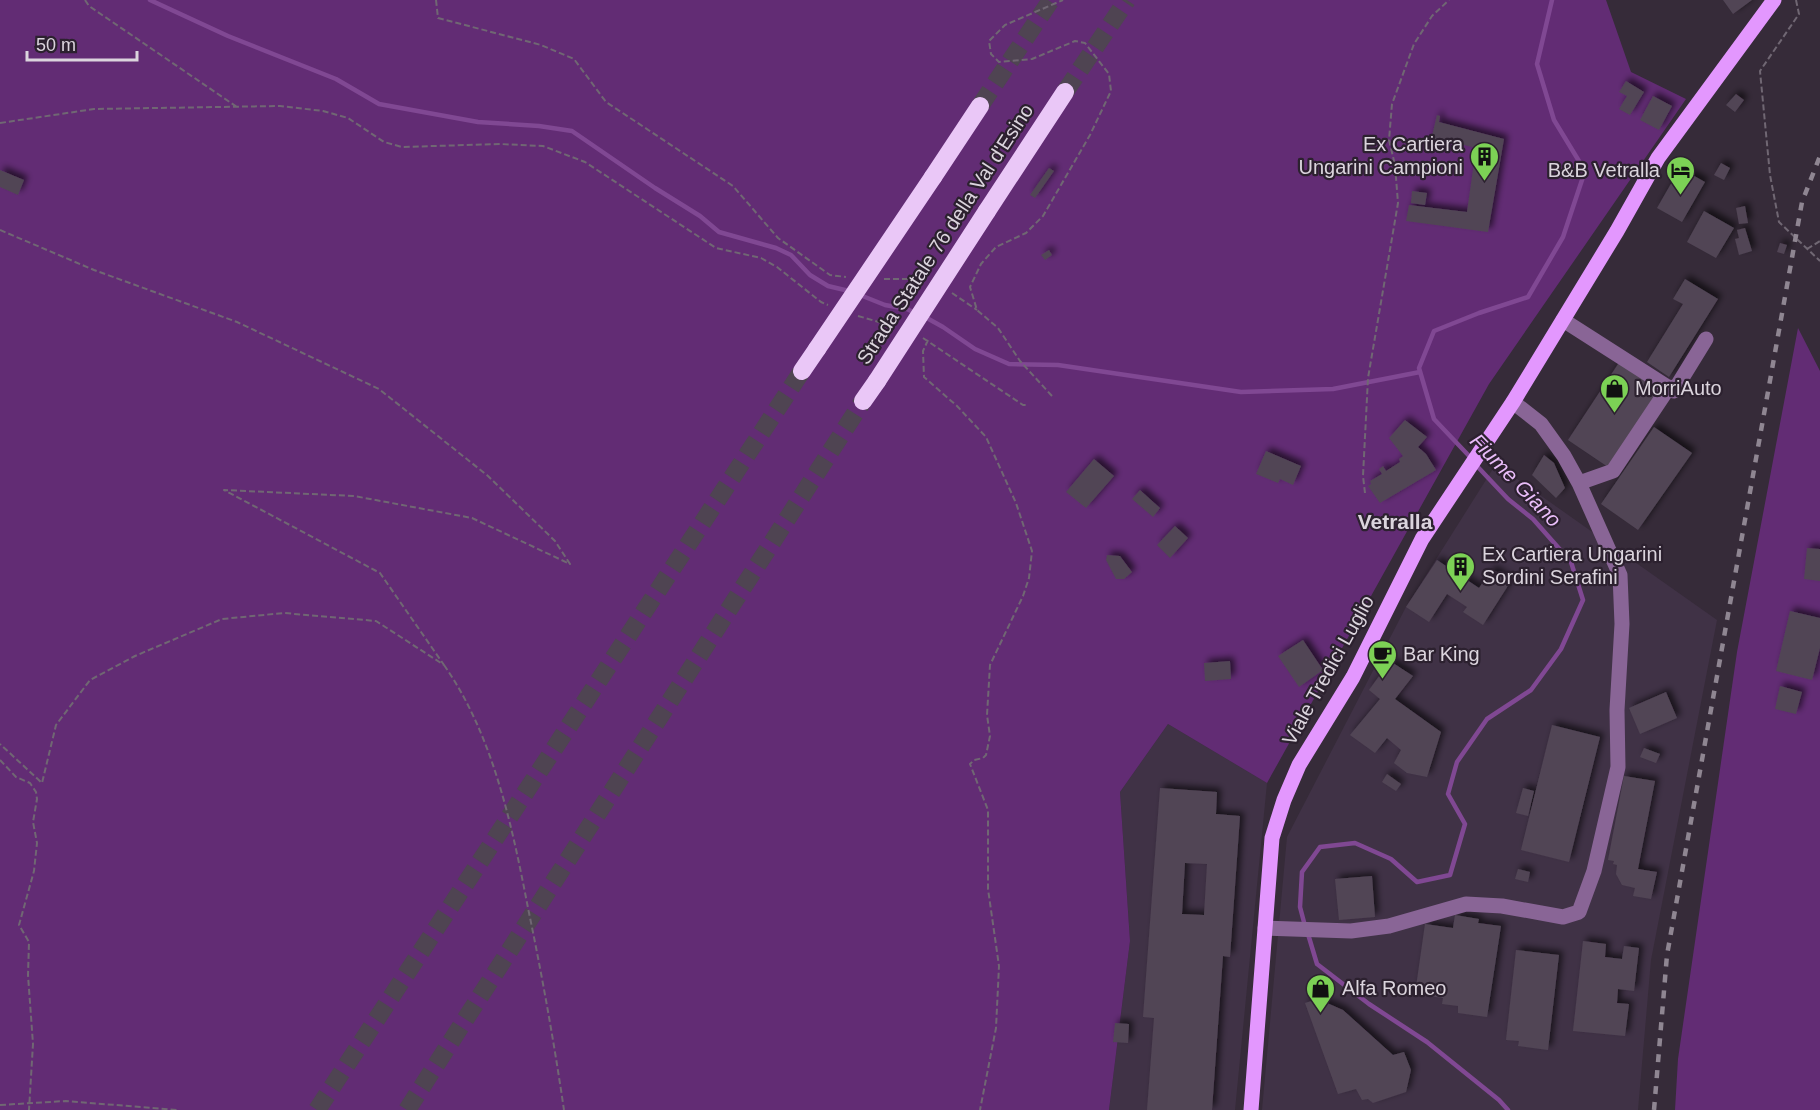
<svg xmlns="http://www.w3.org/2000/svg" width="1820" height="1110" viewBox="0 0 1820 1110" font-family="Helvetica,sans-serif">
<defs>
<filter id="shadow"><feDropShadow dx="4" dy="-4" stdDeviation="3" flood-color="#0009"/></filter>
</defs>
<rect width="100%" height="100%" fill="#362b39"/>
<path fill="#403246" d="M1496 464 1717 620 1651 960 1638 1110H1262L1287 837 1406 607Z
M1168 724 1267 783 1235 1110H1109L1130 941 1120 792Z"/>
<path fill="#622c74" d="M0 0H1606L1631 72 1686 99 1489 384 1267 783 1168 724 1120 792 1130 941 1109 1110H0Z
M1798 328 1820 371V1110H1675L1678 1059 1737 652Z"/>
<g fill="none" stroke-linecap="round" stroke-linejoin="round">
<path stroke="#804893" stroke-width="4.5" d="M150 0 228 36 336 79 379 104 478 122 539 126 572 131 655 188 700 216 719 232 776 248 791 255 810 275 828 286 849 291
M860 295 885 305 907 309 917 314
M925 317 943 327 975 349 1009 364 1058 365 1241 392 1333 389 1420 372
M1471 458 1434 419 1419 368 1434 331 1479 313 1528 297 1563 237 1585 171 1554 120 1537 64 1552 0
M1305 926 1300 907 1302 872 1320 847 1355 843 1391 859 1417 882 1450 875 1465 824 1448 794 1457 762 1487 719 1531 690 1561 649 1583 600 1571 562 1533 519 1508 499 1476 465
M1308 934 1317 964 1369 1004 1427 1042 1499 1100 1508 1110"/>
</g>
<path fill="#514555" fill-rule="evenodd" filter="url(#shadow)" d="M1723 0H1752L1733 14Z
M1626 81 1644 92 1630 115 1619 109 1627 96 1619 92Z
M1736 94 1744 100 1735 112 1726 105Z
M1653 96 1672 106 1659 130 1640 120Z
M1437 115 1440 116 1439 122 1504 139 1488 232 1406 221 1409 205 1467 212 1476 148 1448 141 1447 148 1430 144Z
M1721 163 1730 168 1724 180 1714 175Z
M1049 168 1054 171 1035 198 1030 195Z
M1680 168 1705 182 1682 222 1657 208Z
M0 170 24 180 18 195 0 187Z
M1412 191 1427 193 1425 205 1411 203Z
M1745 206 1748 223 1739 224 1736 208Z
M1704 211 1734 228 1716 258 1687 242Z
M1745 228 1752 251 1739 255 1735 239 1739 238 1737 230Z
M1780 243 1787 245 1784 254 1777 252Z
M1049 250 1052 255 1045 260 1041 255Z
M1685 279 1718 299 1669 377 1647 362 1683 304 1673 299Z
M1620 361 1660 388 1608 467 1568 440Z
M1405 420 1427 437 1418 447 1426 454 1436 470 1380 503 1368 486 1371 484 1370 481 1382 474 1379 469 1383 466 1386 471 1400 462 1399 459 1403 456 1389 438Z
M1654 427 1692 453 1638 530 1601 504Z
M1266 451 1301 466 1293 485 1280 479 1278 483 1256 474Z
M1544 455 1554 463 1565 488 1556 498 1532 475Z
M1094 459 1114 476 1086 508 1066 492Z
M1140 490 1160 508 1153 517 1132 499Z
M1175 526 1188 538 1170 558 1157 545Z
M1807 548 1820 549V581L1804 579Z
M1107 555 1120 556 1132 572 1124 579H1116L1106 560Z
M1437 560 1479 588 1492 569 1511 581 1483 625 1463 612 1467 607 1447 594 1429 622 1406 607Z
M1790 611 1820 618V648L1812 680 1776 671Z
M1303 640 1323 670 1299 687 1278 656Z
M1230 661 1231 679 1205 681 1204 663Z
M1390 661 1413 676 1395 699 1441 732 1427 777 1407 773 1394 763 1401 750 1387 738 1375 753 1350 735 1380 699 1369 690Z
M1780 686 1802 692 1796 714 1775 709Z
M1666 692 1677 718 1640 734 1629 708Z
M1552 725 1600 737 1569 862 1521 850Z
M1644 748 1660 754 1656 763 1640 757Z
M1387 774 1401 784 1396 791 1382 782Z
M1624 776 1655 781 1638 869 1657 872 1651 899 1633 896 1635 888 1622 885 1616 874 1617 865 1613 864 1614 861 1608 860Z
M1160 788 1217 792 1216 814 1240 816 1230 957 1223 956 1212 1110H1147L1154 1018 1143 1017ZM1185 863 1207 864 1204 915 1182 914Z
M1523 788 1534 791 1528 816 1516 813Z
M1518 869 1530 872 1528 882 1515 879Z
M1372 876 1375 917 1339 920 1335 879Z
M1455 915 1479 919 1478 923 1501 926 1487 1017 1458 1013V1006L1442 1004 1443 998 1415 994 1425 924 1453 928Z
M1583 941 1606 944 1605 957 1622 959 1624 946 1639 948 1634 991 1618 989 1617 1003 1629 1004 1625 1036 1573 1031Z
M1516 950 1559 955 1548 1050 1518 1046 1519 1041 1506 1040Z
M1318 999 1343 1010 1393 1055 1404 1052 1411 1070 1406 1092 1373 1103 1368 1099 1362 1100 1356 1089 1338 1094 1305 1003Z
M1115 1023 1129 1024 1128 1043 1113 1042Z"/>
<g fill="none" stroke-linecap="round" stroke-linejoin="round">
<path stroke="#4f4452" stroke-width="18" stroke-dasharray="18 9" stroke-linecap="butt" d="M1065 92 1127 0
M980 106 1051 0
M317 1110 802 371
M407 1110 863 401"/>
<path stroke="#706773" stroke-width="2" stroke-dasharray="6 3" stroke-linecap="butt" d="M85 0 89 6 237 107
M436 0 438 18 541 45 574 59 606 102 733 186 778 238 830 275 846 277
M1796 0 1799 14 1760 71 1770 175 1779 222 1820 261
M0 123 94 109 280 106 323 111 348 118 384 142 402 147 500 144 543 146 585 162 716 248 761 258 777 267 821 302 828 305
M0 230 94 270 237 322 379 389 488 476 555 541 570 564 472 518 354 496 224 490 380 573 444 665 376 621 284 613 222 619 135 656 90 680 56 725 42 783 0 744
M1807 249 1820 241
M884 279H924
M952 293 977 310
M858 316 893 326
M923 338 1023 405H1026
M928 340 923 351 924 377 957 406 986 437 1016 503 1032 551 1029 578 1023 596 990 665 987 715 990 736 986 755 983 758 974 760 970 764 988 810V889L999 966 996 1028 980 1110
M1052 396 1020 361 998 328 977 310 970 287 981 264 996 247 1026 233 1043 216 1090 135 1111 91 1109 74 1085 43 1075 41 1032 59 999 62 991 54 989 41 1005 25 1063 0
M1365 493 1363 476 1368 378 1398 203 1395 165 1389 140 1392 104 1414 44 1432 16 1449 0
M444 665C493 735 512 825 528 908 542 975 554 1042 564 1110
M0 760 16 777 30 783 36 792 37 799 33 822 37 843 34 871 19 925 29 942 28 975 33 1044 29 1110
M0 1105 66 1101 177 1110"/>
<path stroke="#896596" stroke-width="15" d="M1563 320 1674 391 1706 339
M1579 483 1613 471 1669 387
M1265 928 1351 931 1389 926 1466 904 1502 906 1563 917 1579 912 1594 871 1618 767 1617 710 1622 624 1620 575 1579 483 1564 456 1541 424 1513 402"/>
<path stroke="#e397fe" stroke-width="15" d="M1251 1110 1272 838 1284 800 1299 765 1353 677 1422 539 1513 402 1617 231 1658 158 1774 0"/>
<path stroke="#eac7f7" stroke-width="18" d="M933 177 980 106
M987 211 1065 92
M802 371 817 349
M863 401 877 381"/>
<path stroke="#8f8692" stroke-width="4.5" stroke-dasharray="8 8" stroke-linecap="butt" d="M1654 1110 1667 955 1802 202 1820 156"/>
<path stroke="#eac7f7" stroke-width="18" d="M817 349 933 177
M877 381 987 211"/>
</g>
<defs>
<symbol id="building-pin" viewBox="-11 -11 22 30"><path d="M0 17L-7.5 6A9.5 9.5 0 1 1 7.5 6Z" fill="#7cd155" stroke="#2c212f"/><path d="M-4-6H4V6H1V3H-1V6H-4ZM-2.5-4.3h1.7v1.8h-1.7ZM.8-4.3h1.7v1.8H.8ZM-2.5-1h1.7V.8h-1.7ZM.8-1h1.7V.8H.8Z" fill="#111"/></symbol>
<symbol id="hotel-pin" viewBox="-11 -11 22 30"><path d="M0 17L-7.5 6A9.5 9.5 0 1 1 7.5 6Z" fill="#7cd155" stroke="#2c212f"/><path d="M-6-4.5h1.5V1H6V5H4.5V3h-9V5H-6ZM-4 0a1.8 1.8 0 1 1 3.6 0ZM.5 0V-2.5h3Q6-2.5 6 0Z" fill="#111"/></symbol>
<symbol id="shop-pin" viewBox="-11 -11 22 30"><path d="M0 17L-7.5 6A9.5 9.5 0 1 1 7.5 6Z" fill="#7cd155" stroke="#2c212f"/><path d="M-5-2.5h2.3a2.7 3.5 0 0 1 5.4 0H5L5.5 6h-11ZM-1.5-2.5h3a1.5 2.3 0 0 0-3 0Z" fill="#111"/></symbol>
<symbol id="cafe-pin" viewBox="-11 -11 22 30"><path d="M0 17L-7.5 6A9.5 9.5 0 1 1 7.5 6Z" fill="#7cd155" stroke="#2c212f"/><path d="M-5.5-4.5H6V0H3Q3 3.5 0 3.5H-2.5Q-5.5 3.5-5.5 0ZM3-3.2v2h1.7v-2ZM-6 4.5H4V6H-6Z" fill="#111"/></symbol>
</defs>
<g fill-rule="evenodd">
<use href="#building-pin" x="1468" y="140" width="33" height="45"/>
<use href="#hotel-pin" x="1664" y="154" width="33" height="45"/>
<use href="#shop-pin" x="1598" y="372" width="33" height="45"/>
<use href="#building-pin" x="1444" y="550" width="33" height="45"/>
<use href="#cafe-pin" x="1366" y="638" width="33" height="45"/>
<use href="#shop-pin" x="1304" y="972" width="33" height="45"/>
</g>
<g text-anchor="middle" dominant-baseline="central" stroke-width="4.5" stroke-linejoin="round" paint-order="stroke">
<g font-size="20" fill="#dbd4dd" stroke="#2c212f" text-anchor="start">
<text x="1463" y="144" text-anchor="end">Ex Cartiera<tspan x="1463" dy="23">Ungarini Campioni</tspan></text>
<text x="1660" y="170" text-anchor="end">B&amp;B Vetralla</text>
<text x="1635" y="388">MorriAuto</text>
<text x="1482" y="554">Ex Cartiera Ungarini<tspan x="1482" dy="23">Sordini Serafini</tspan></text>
<text x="1403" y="654">Bar King</text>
<text x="1342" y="988">Alfa Romeo</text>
</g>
<g font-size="20" fill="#dbd4dd" stroke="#2c212f">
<text transform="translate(945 234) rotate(-57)">Strada Statale 76 della Val d'Esino</text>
<text transform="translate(1328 670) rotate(-61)">Viale Tredici Luglio</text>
</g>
<g font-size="21" font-style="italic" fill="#e9bdf9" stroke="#2c212f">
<text transform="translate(1516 480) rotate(46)">Fiume Giano</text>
</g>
<g font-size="21" font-weight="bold" fill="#dbd4dd" stroke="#2c212f">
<text x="1395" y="521">Vetralla</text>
</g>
</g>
<path d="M27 51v9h110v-9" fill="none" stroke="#dbd4dd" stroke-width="3"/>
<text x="36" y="51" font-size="18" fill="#dbd4dd" stroke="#2c212f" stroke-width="4.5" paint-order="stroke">50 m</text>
</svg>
